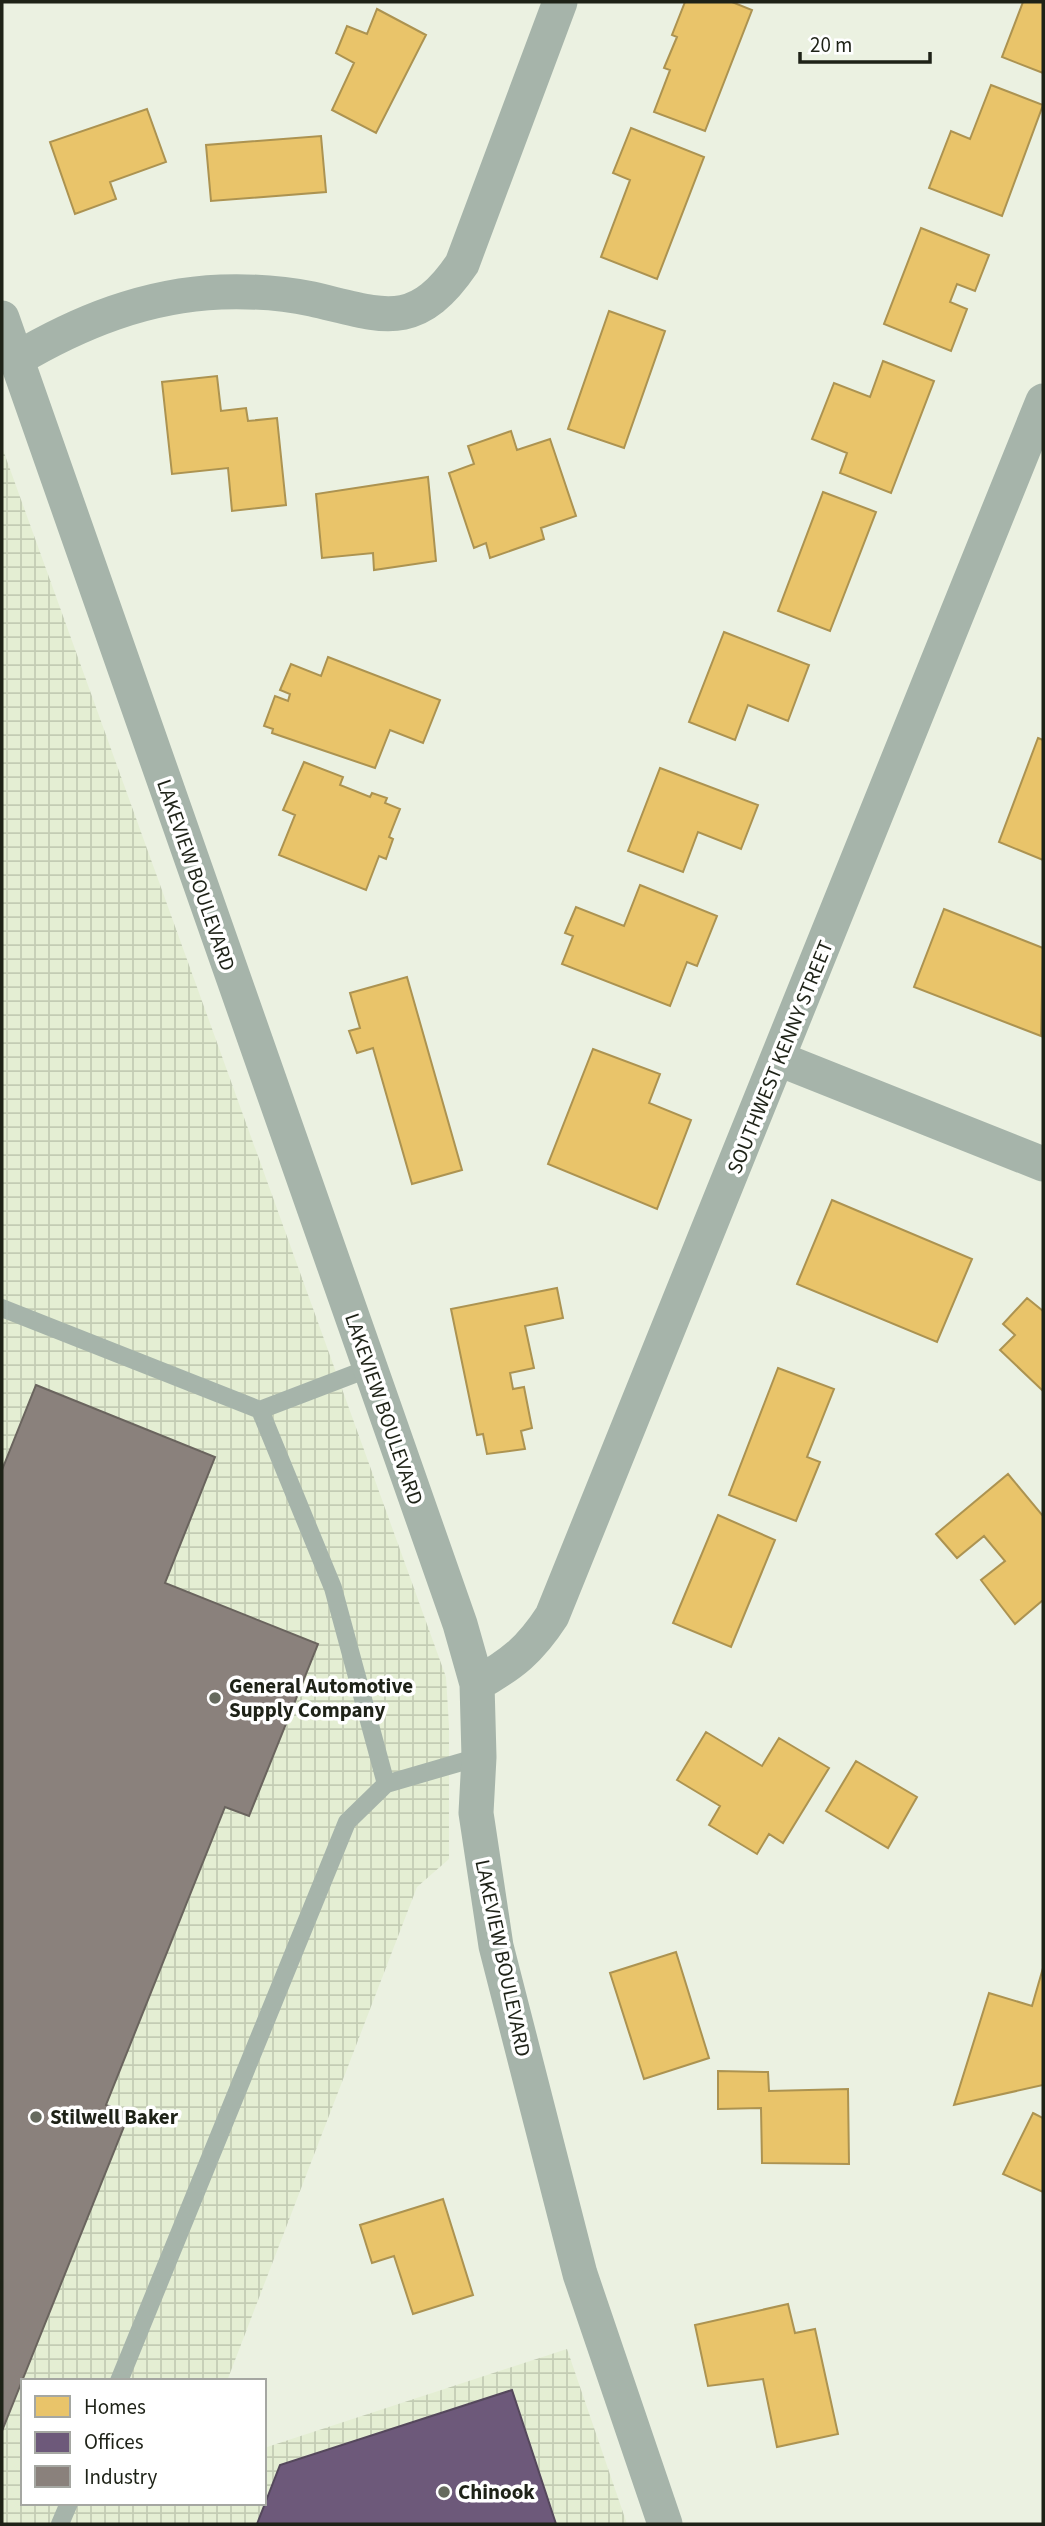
<svg xmlns="http://www.w3.org/2000/svg" width="1045" height="2526" viewBox="0 0 1045 2526" font-family="'Source Sans 3',sans-serif">
<defs>
<pattern id="industrial-grid" width="8" height="8" patternUnits="userSpaceOnUse" patternTransform="scale(1.75)"><rect width="8" height="8" fill="#e4eed3"/><path d="M0 4h8M4 0v8" fill="none" stroke="#c3ccb4"/></pattern>
</defs>
<rect width="100%" height="100%" fill="#ebf1e1"/>
<path fill="url(#industrial-grid)" d="M2 447 446 1677 449 1726V1859L417 1887 227 2381H23V2503H264V2448L567 2349 627 2524H2Z"/>
<path fill="#e9c46a" stroke="#ac9351" stroke-width="2" d="M685 2H732L752 10 705 131 654 112 670 70 664 68 677 37 672 35Z
M1023 2H1043V73L1002 57Z
M377 9 426 35 376 133 332 110 354 63 336 53 347 26 367 34Z
M991 85 1043 105 1002 216 929 188 951 131 970 139Z
M147 109 166 162 110 182 116 199 75 214 50 142Z
M631 128 704 157 657 279 601 257 630 180 613 173Z
M321 136 326 192 211 201 206 145Z
M921 228 989 255 975 291 957 284 950 302 967 309 951 351 884 324Z
M609 311 665 331 624 448 568 429Z
M883 361 934 381 891 493 840 473 847 453 812 439 834 383 870 397Z
M217 376 221 411 246 408 248 421 277 418 286 505 232 511 228 468 172 474 162 382Z
M511 431 517 450 550 439 576 516 541 528 544 539 490 558 486 543 474 548 449 473 474 464 468 446Z
M428 477 436 561 374 570 373 553 322 558 316 494Z
M823 492 876 512 830 631 778 611Z
M724 632 809 665 788 721 748 705 735 740 689 722Z
M328 657 440 700 423 743 390 730 375 768 272 733 273 729 264 726 275 696 288 701 290 694 280 690 291 664 321 676Z
M1038 738 1043 740V860L999 842Z
M304 762 343 777 340 785 370 797 372 793 387 798 385 803 400 809 389 837 393 839 386 859 379 856 366 890 279 855 295 815 283 810Z
M660 768 758 805 741 849 698 832 683 872 628 851Z
M640 885 717 916 697 966 687 962 670 1006 562 964 573 936 565 933 576 907 624 926Z
M944 909 1043 948 1041 1036 914 987Z
M407 977 462 1170 412 1184 373 1048 357 1053 349 1031 360 1028 350 993Z
M593 1049 660 1074 649 1103 691 1120 657 1209 548 1164Z
M832 1200 972 1259 937 1342 797 1284Z
M557 1288 563 1318 525 1326 534 1368 510 1373 513 1389 524 1387 532 1428 521 1431 525 1449 487 1454 483 1434 477 1435 451 1309Z
M1027 1298 1043 1311V1391L1000 1350 1015 1335 1003 1324Z
M778 1368 834 1389 807 1457 820 1462 796 1521 729 1495Z
M1008 1474 1043 1516V1600L1015 1624 981 1580 1005 1561 984 1536 957 1558 936 1534Z
M718 1515 775 1540 731 1647 673 1623Z
M706 1732 762 1766 779 1738 829 1768 783 1843 769 1834 757 1854 709 1825 720 1806 677 1780Z
M856 1761 917 1797 888 1848 826 1811Z
M676 1952 709 2058 644 2079 610 1973Z
M1043 1968V2085L954 2105 989 1993 1032 2006Z
M718 2071 768 2072 769 2091 848 2089 849 2164 762 2163 761 2108 718 2109Z
M1033 2113 1043 2118V2192L1003 2174Z
M443 2199 473 2295 413 2314 394 2256 372 2263 360 2225Z
M788 2304 795 2333 815 2329 838 2434 777 2447 763 2379 708 2386 695 2325Z"/>
<path fill="#6d597a" stroke="#55485c" stroke-width="2" d="M512 2390 556 2524H257L280 2465Z"/>
<path fill="#8a817c" stroke="#6a645e" stroke-width="2" d="M36 1385 215 1457 165 1583 318 1644 249 1816 225 1807 106 2105 129 2114 2 2431V1470Z"/>
<g fill="none" stroke-linecap="round" stroke-linejoin="round">
<path stroke="#a6b4aa" stroke-width="18" d="M2 1308 260 1410 370 1368
M260 1410 333 1588 386 1784
M119 2381 347 1822 386 1784 479 1757
M60 2524 69 2503"/>
<path stroke="#a6b4aa" stroke-width="35" d="M2 318 460 1624 477 1684 479 1757 476 1813 496 1946 580 2274 665 2524
M15 360C79 322 146 295 221 292 251 291 283 293 312 299 382 315 415 333 462 264L560 2
M779 1059 1043 1164
M477 1684C512 1664 530 1650 552 1616L1043 401"/>
</g>
<g fill="#666a5e" stroke="#fff" stroke-width="2.5">
<circle cx="215" cy="1698" r="7"/>
<circle cx="36" cy="2117" r="7"/>
<circle cx="444" cy="2492" r="7"/>
</g>
<g text-anchor="middle" dominant-baseline="central" stroke-width="7" stroke-linejoin="round" paint-order="stroke">
<g font-size="21" fill="#1e2217" stroke="#fff">
<text transform="translate(196 875) rotate(71)">LAKEVIEW BOULEVARD</text>
<text transform="translate(780 1057) rotate(-68)">SOUTHWEST KENNY STREET</text>
<text transform="translate(384 1409) rotate(71)">LAKEVIEW BOULEVARD</text>
<text transform="translate(503 1958) rotate(78)">LAKEVIEW BOULEVARD</text>
</g>
<g font-size="21" font-weight="bold" fill="#1e2217" stroke="#fff" text-anchor="start">
<text x="229" y="1686">General Automotive<tspan x="229" dy="24">Supply Company</tspan></text>
<text x="50" y="2117">Stilwell Baker</text>
<text x="458" y="2492">Chinook</text>
</g>
</g>
<rect width="1045" height="2526" fill="none" stroke="#1e2217" stroke-width="7"/>
<rect x="21" y="2379" width="245" height="126" fill="#ffffff" stroke="#a5a7a2" stroke-width="2"/>
<rect x="35" y="2396" width="35" height="21" fill="#e9c46a" stroke="#a5a7a2" stroke-width="2"/>
<text x="84" y="2414" font-size="21" fill="#1e2217">Homes</text>
<rect x="35" y="2432" width="35" height="21" fill="#6d597a" stroke="#a5a7a2" stroke-width="2"/>
<text x="84" y="2449" font-size="21" fill="#1e2217">Offices</text>
<rect x="35" y="2466" width="35" height="21" fill="#8a817c" stroke="#a5a7a2" stroke-width="2"/>
<text x="84" y="2484" font-size="21" fill="#1e2217">Industry</text>
<path d="M800 52v10h130v-10" fill="none" stroke="#1e2217" stroke-width="3.5"/>
<text x="810" y="52" font-size="21" fill="#1e2217" stroke="#ffffff" stroke-width="5" paint-order="stroke">20 m</text>
</svg>
